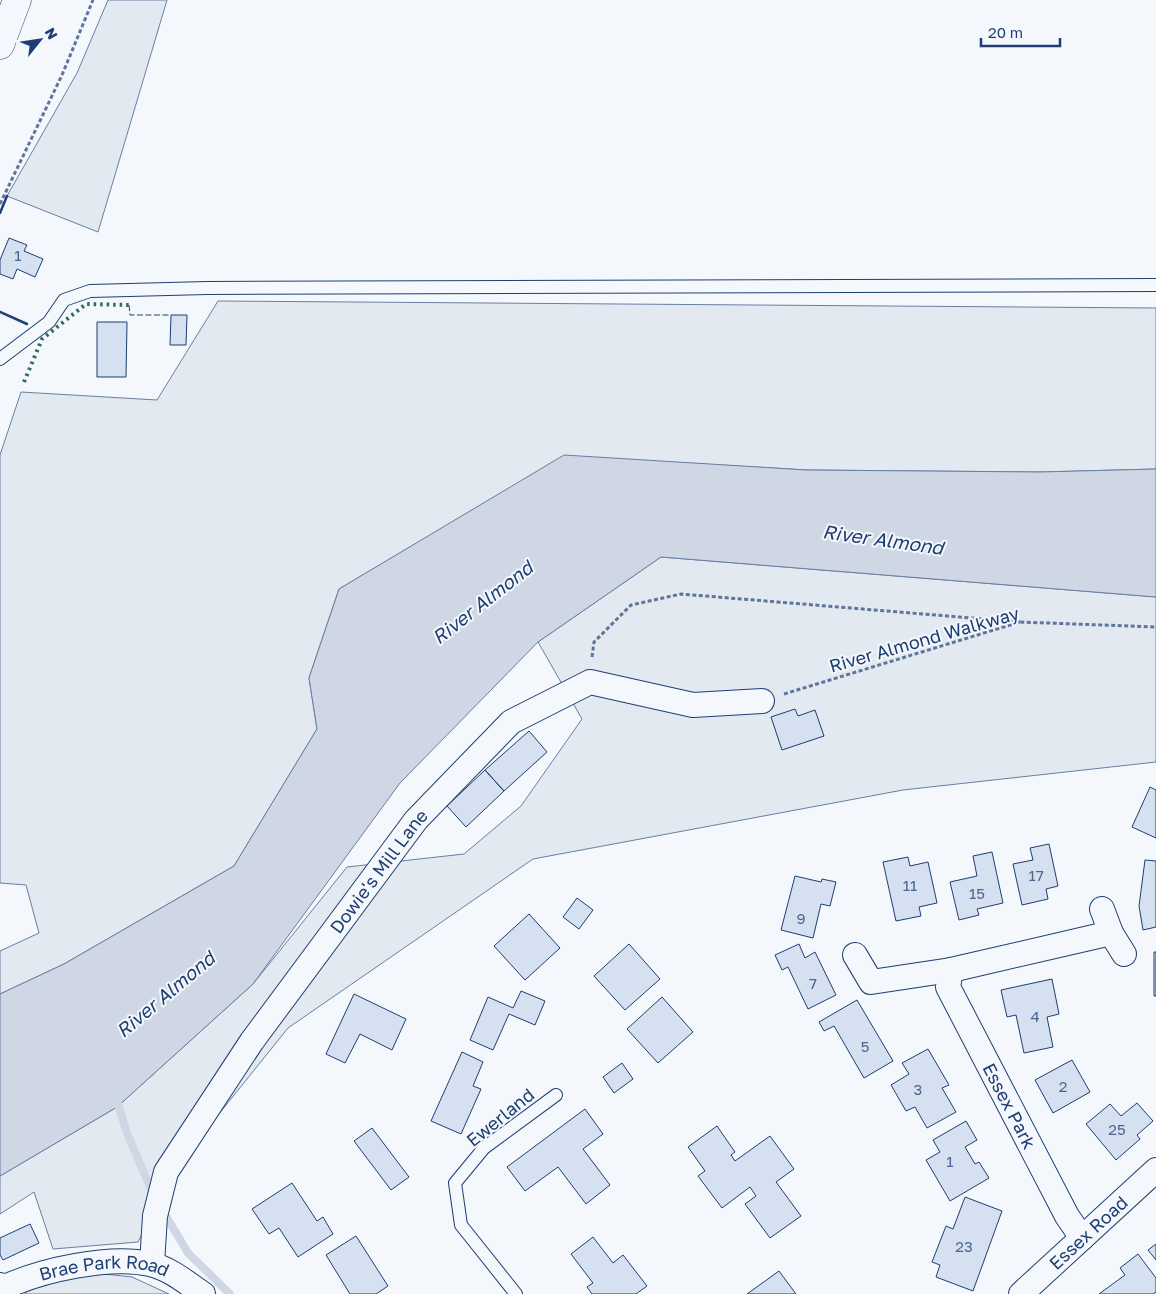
<svg xmlns="http://www.w3.org/2000/svg" width="1156" height="1294" viewBox="0 0 1156 1294" font-family="'Golos Text',sans-serif">
<rect width="100%" height="100%" fill="#f4f7fb"/>
<path fill="#e3e9f0" stroke="#687fa3" d="M108 0H167L98 232 7 196 77 73Z
M218 301 1156 308V469L1040 472 807 470 564 456 339 589 309 678 317 729 234 866 64 964 0 994V951L39 933 26 885 0 883V455L21 392 157 400Z
M661 557 1156 597V762L903 790 533 859 288 1028 173 1171 138 1242 53 1249 34 1192 0 1214V1176L117 1107 253 984 347 867 464 854 521 806 582 719 538 642Z
M104 1274 132 1277 169 1294H25C34 1278 85 1276 104 1274Z"/>
<path fill="#cfd7e4" stroke="#687fa3" d="M564 455 807 470 1040 472 1156 469V597L661 557 538 642 400 783 253 984 117 1107 0 1176V994L64 964 234 866 317 729 309 678 339 589Z"/>
<g fill="none" stroke-linecap="round" stroke-linejoin="round">
<path stroke="#cfd7e4" stroke-width="8" d="M116 1098 127 1133 153 1194
M163 1211 188 1253 230 1294"/>
</g>
<path fill="#d5e0f0" stroke="#1d3f73" d="M9 238 27 245 24 251 43 259 35 277 17 269 13 279 0 274V260Z
M171 315H187L186 345H170Z
M97 322H127L126 377H97Z
M795 709 798 716 815 710 824 736 782 750 771 717Z
M529 731 547 752 504 791 485 770Z
M485 770 504 791 466 827 447 806Z
M1150 787 1156 790V838L1132 827Z
M1049 844 1058 886 1046 889 1048 899 1022 905 1013 864 1033 860 1030 848Z
M992 852 1003 903 977 909 979 915 959 920 950 882 977 876 973 856Z
M908 857 910 866 928 862 937 903 919 907 921 916 896 921 883 862Z
M1145 860 1156 861V927L1143 930 1139 906Z
M795 876 821 882 822 879 836 882 830 906 821 904 813 938 781 930Z
M577 898 593 910 579 929 563 917Z
M529 914 560 948 525 980 494 946Z
M629 944 660 979 625 1010 594 976Z
M799 944 805 958 815 952 836 995 808 1009 788 967 782 970 775 955Z
M1154 952H1156V996H1154Z
M1052 979 1059 1014 1047 1017 1053 1047 1024 1053 1016 1015 1007 1017 1001 990Z
M521 991 545 1001 535 1025 509 1014 493 1050 470 1040 488 997 513 1008Z
M354 994 406 1019 392 1050 360 1034 345 1063 326 1054Z
M662 997 693 1032 658 1063 627 1029Z
M857 1000 893 1061 864 1078 834 1026 824 1031 819 1022Z
M928 1049 949 1085 942 1088 956 1112 927 1128 915 1107 906 1111 891 1085 909 1074 902 1063Z
M462 1052 483 1062 473 1086 481 1089 461 1134 431 1121Z
M1072 1060 1090 1092 1053 1113 1035 1080Z
M622 1063 633 1079 614 1093 603 1077Z
M1137 1103 1153 1121 1137 1135 1140 1139 1116 1160 1086 1124 1110 1104 1121 1116Z
M585 1109 603 1134 583 1149 610 1185 586 1204 558 1167 525 1191 507 1167Z
M966 1121 977 1140 965 1147 975 1164 979 1162 989 1178 950 1201 926 1160 940 1152 933 1140Z
M717 1126 735 1152 731 1155 735 1161 770 1136 794 1169 776 1182 801 1216 770 1238 745 1204 756 1196 750 1187 722 1208 698 1176 705 1171 688 1147Z
M372 1128 409 1177 391 1190 354 1141Z
M292 1183 317 1221 323 1217 333 1234 298 1257 279 1228 269 1234 252 1209Z
M965 1197 1002 1211 973 1291 936 1277 940 1265 932 1262 946 1226 953 1229Z
M30 1224 39 1243 3 1260 0 1255V1238Z
M356 1236 388 1286 376 1294H350L326 1255Z
M593 1237 613 1263 623 1255 647 1286 636 1294H592L587 1287 593 1283 571 1254Z
M1156 1244V1260L1148 1250Z
M1138 1254 1156 1278V1292L1153 1294H1099L1125 1275 1120 1268Z
M779 1271 796 1294H747Z"/>
<g fill="none" stroke-linecap="round" stroke-linejoin="round">
<defs>
<path id="service" d="M0 359 49 322 64 300 90 291 207 288 1156 285
M516 1294 461 1225 455 1183 484 1148 556 1095"/>
<g id="minor">
<path d="M1111 933 1124 954"/>
<path d="M855 955 871 982 951 970 1111 933 1102 909"/>
<path id="s1" d="M951 970 948 987 1067 1216 1082 1238"/>
<path id="s2" d="M152 1264 155 1216 166 1172 252 1041 416 820 511 722 590 682 693 705 762 701"/>
<path id="s3" d="M0 1285 5 1287C42 1270 109 1255 150 1264 169 1268 187 1283 203 1294"/>
<path id="s4" d="M1021 1294 1156 1170"/>
</g>
<path id="primary" d="M0 45 17 0"/>
</defs>
<use href="#service" stroke="#1d3f73" stroke-width="14"/>
<use href="#minor" stroke="#1d3f73" stroke-width="26"/>
<use href="#primary" stroke="#1d3f73" stroke-width="29"/>
<path stroke="#5e769c" stroke-width="3" stroke-dasharray="4 2.5" stroke-linecap="butt" d="M0 204 62 75 93 0
M592 657 594 642 631 605 681 594 1020 622
M784 694 1020 622 1156 627"/>
<use href="#service" stroke="#f4f7fb" stroke-width="12"/>
<use href="#minor" stroke="#f4f7fb" stroke-width="24"/>
<use href="#primary" stroke="#f4f7fb" stroke-width="28"/>
<path stroke="#2c6c60" stroke-width="4" stroke-dasharray="2.5 4" stroke-linecap="butt" d="M24 382 42 339 86 304 129 305"/>
<path stroke="#1d3f73" stroke-width="1" stroke-dasharray="6 2.5" stroke-linecap="butt" d="M129 305 130 315H171"/>
<path stroke="#1d3f73" stroke-width="2.5" d="M0 213 7 196
M0 312 27 324"/>
</g>
<g text-anchor="middle" dominant-baseline="central" stroke-width="4" stroke-linejoin="round" paint-order="stroke">
<g font-size="15" fill="#4b6792">
<text x="18" y="255">1</text>
<text x="1036" y="875">17</text>
<text x="910" y="885">11</text>
<text x="977" y="893">15</text>
<text x="801" y="918">9</text>
<text x="813" y="983">7</text>
<text x="1035" y="1016">4</text>
<text x="865" y="1046">5</text>
<text x="1063" y="1086">2</text>
<text x="918" y="1089">3</text>
<text x="1117" y="1129">25</text>
<text x="950" y="1161">1</text>
<text x="964" y="1246">23</text>
</g>
<g font-size="18" fill="#1d3f73" stroke="#f4f7fb">
<text transform="translate(924 639) rotate(-16)">River Almond Walkway</text>
<text stroke="none"><textPath href="#s2" startOffset="462">Dowie's Mill Lane</textPath></text>
<text stroke="none"><textPath href="#s1" startOffset="151">Essex Park</textPath></text>
<text transform="translate(500 1117) rotate(-39)">Ewerland</text>
<text stroke="none"><textPath href="#s4" startOffset="91">Essex Road</textPath></text>
<text stroke="none"><textPath href="#s3" startOffset="108">Brae Park Road</textPath></text>
</g>
<g font-size="19" font-style="italic" fill="#1d3f73" stroke="#f4f7fb">
<text transform="translate(883 539) rotate(8)">River Almond</text>
<text transform="translate(482 602) rotate(-38)">River Almond</text>
<text transform="translate(165 994) rotate(-40)">River Almond</text>
</g>
</g>
<g transform="translate(40 40) rotate(60)" stroke="#f4f7fb" stroke-width="4" paint-order="stroke">
<path d="M0-4L9 19L0 12L-9 19Z" fill="#1d3f73"/>
<text y="-8" font-size="14" font-weight="bold" text-anchor="middle" fill="#1d3f73">N</text>
</g>
<path d="M981 38v8h79v-8" fill="none" stroke="#1d3f73" stroke-width="2.5"/>
<text x="988" y="38" font-size="15" fill="#1d3f73" stroke="#f4f7fb" stroke-width="4" paint-order="stroke">20 m</text>
</svg>
